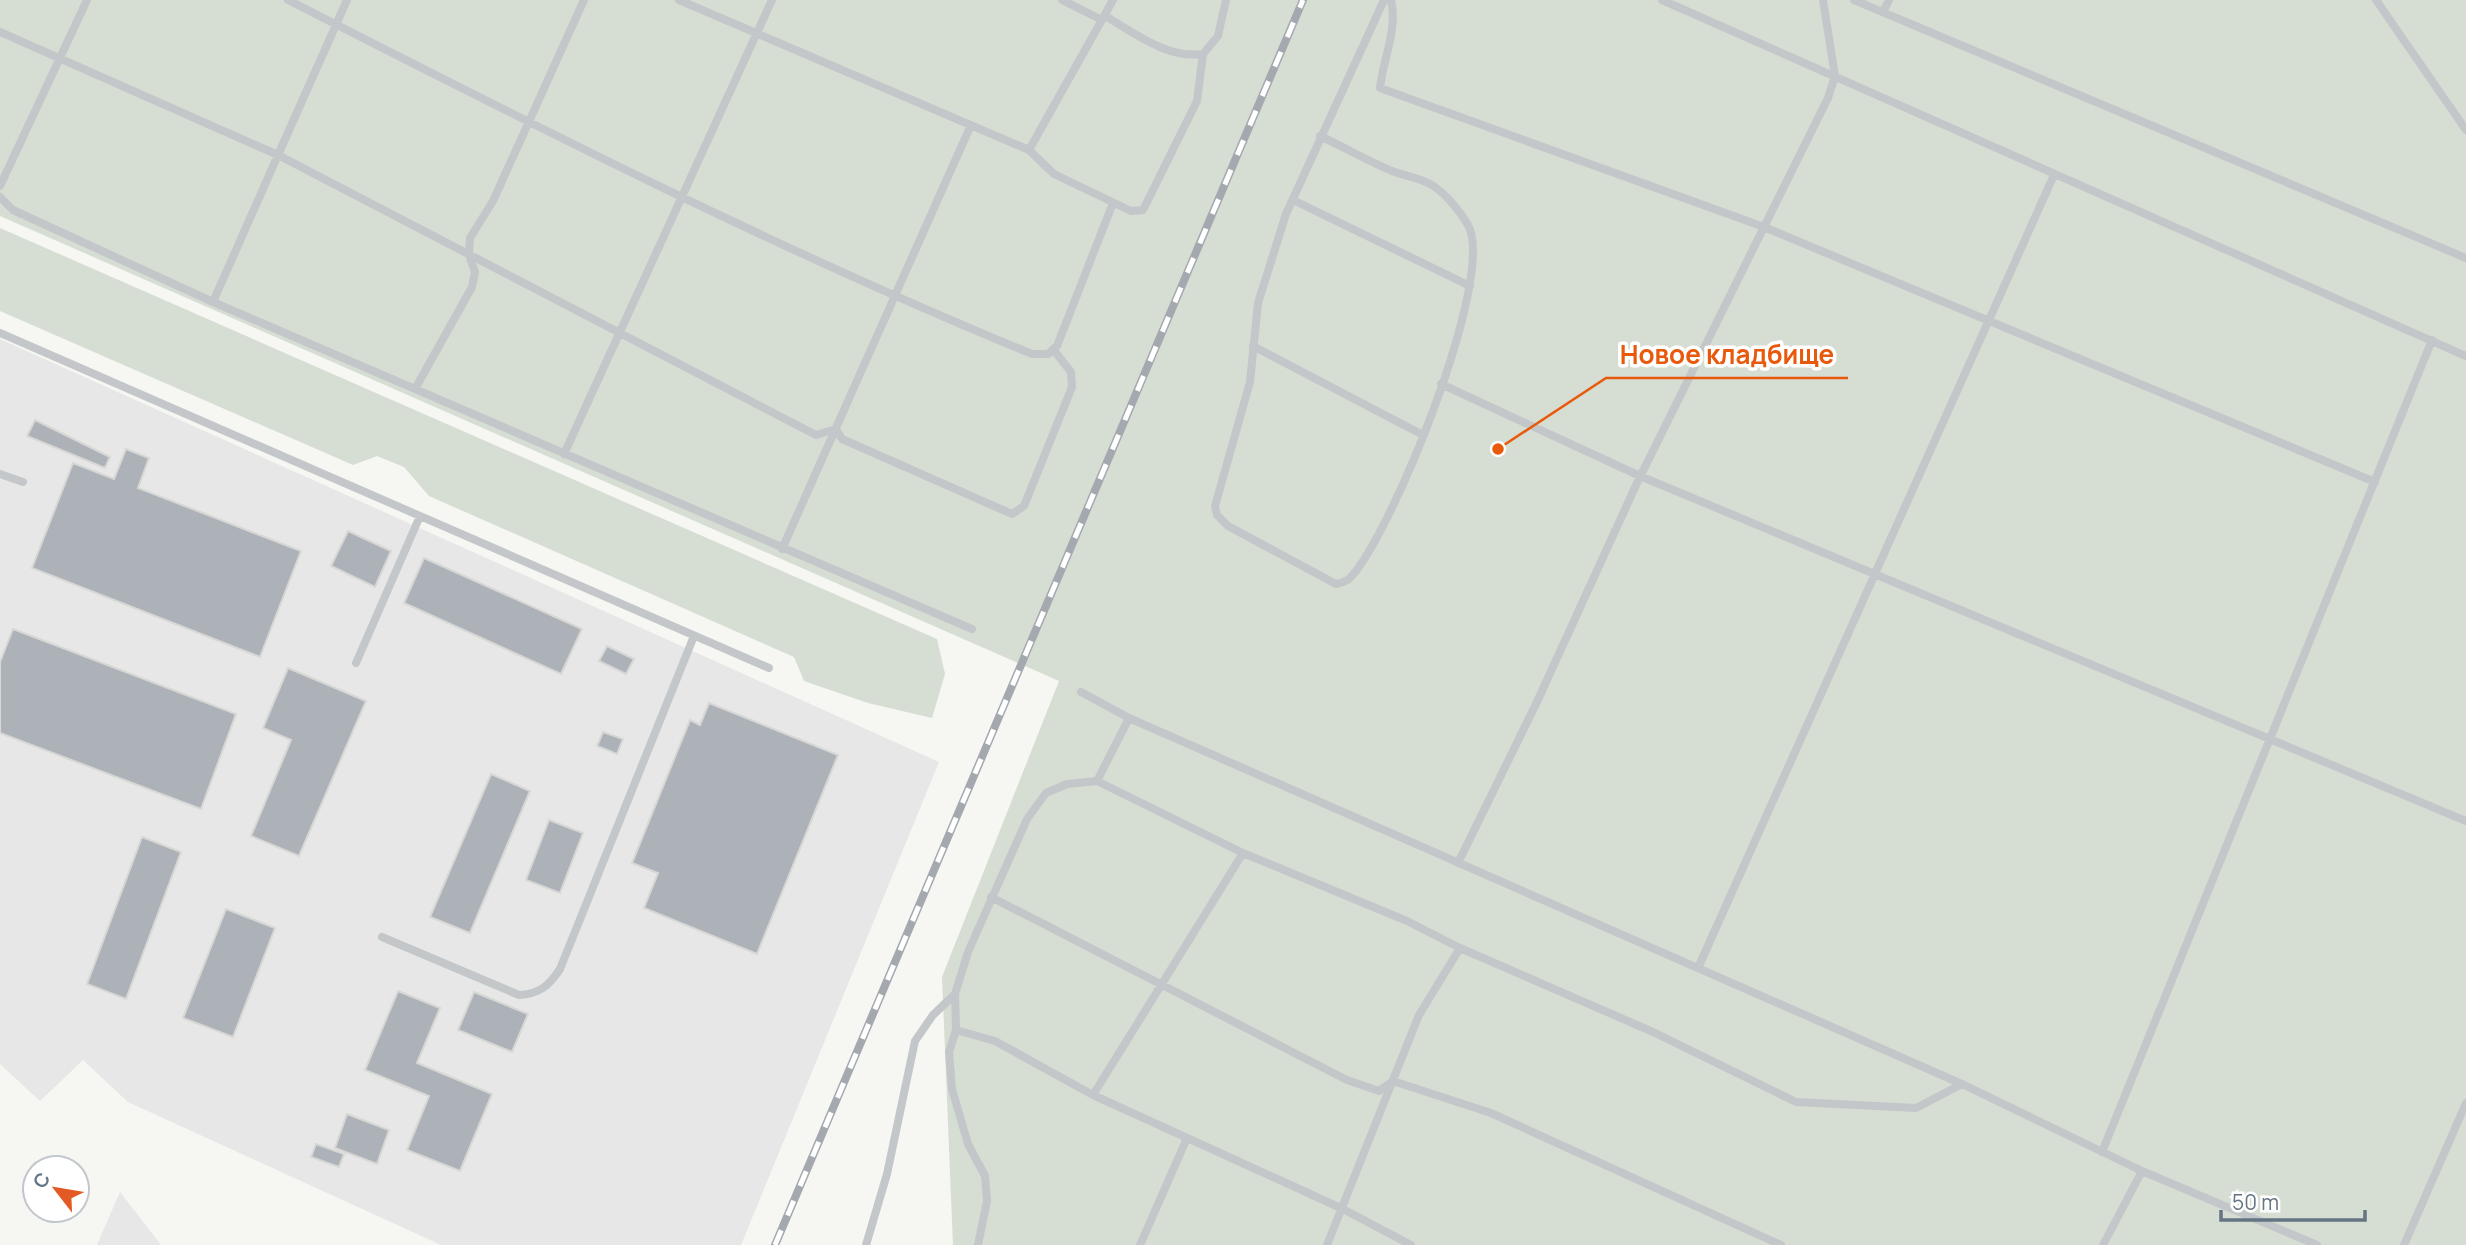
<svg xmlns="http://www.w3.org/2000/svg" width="2466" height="1245" viewBox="0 0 2466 1245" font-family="Manrope,sans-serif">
<rect width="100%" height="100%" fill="#f6f6f2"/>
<path fill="#e6e7e6" d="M0 339 939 762 741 1245H441L128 1102 83 1060 40 1101 0 1064Z
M120 1192 161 1245H97Z"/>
<path fill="#d6ddd3" d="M0 0H2466V1245H953L942 977 1059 681 0 216Z
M0 228 937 639 945 674 932 718 868 703 804 681 794 657 429 496 404 467 377 456 353 465 0 311Z"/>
<path fill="#acb2b8" stroke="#d7d7d5" stroke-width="2" d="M35 420 110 457 105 468 27 436Z
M126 449 149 458 138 488 301 551 260 657 32 568 73 463 114 479Z
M348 531 391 551 375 587 331 566Z
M424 558 582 629 561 674 404 603Z
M13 629 236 714 201 809 0 733V662Z
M607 646 634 659 626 674 599 661Z
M288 668 366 701 299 856 251 836 291 740 263 728Z
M709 703 838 755 757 954 644 908 658 873 632 863 690 720 700 725Z
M603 732 623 739 617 754 597 746Z
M491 774 530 791 470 933 430 917Z
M549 820 583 833 560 893 526 880Z
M142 837 181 852 126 999 87 984Z
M226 909 275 928 233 1037 183 1018Z
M398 991 440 1008 417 1063 492 1094 460 1171 407 1150 429 1096 365 1070Z
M474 992 528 1014 512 1052 458 1030Z
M347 1114 389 1130 377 1164 335 1148Z
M316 1144 344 1154 339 1167 311 1157Z"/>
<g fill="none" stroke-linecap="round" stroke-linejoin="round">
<path stroke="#c3c7ca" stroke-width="8" d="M288 0C533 125 778 250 1032 354H1048L1057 346 1113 203
M347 0 278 155 816 435 836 429 842 439 1012 514 1024 506 1072 387 1071 372 1053 349
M679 0 1029 150 1054 174 1131 211 1143 210 1197 101 1203 54 1218 36 1226 0
M1062 0 1102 20
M1391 0C1398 29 1383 59 1380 88L1764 227 2375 482
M1662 0 2466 356
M1854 0 2466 258
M2376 0 2466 130
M1883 12 1889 0
M1105 16C1135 33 1167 59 1203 54
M0 32 278 155 213 302
M1320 136C1344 147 1368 161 1392 171 1405 176 1421 178 1432 185 1446 194 1460 211 1468 225 1497 276 1391 536 1350 578 1346 582 1341 583 1336 584L1228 526 1217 515 1215 506 1250 382 1258 303 1286 214 1384 0
M1029 150 1113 0
M0 186 87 0
M0 197 13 210 213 302 972 629
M1293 200 1470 286
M0 333 769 668
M1253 346 1423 435
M1441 384 1640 476 2466 821
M415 389 472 287 475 272 469 255 470 238 493 201 584 0
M564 454 772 0
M0 474 23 482
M782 549 971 125
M356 663 420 516
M1081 692 1129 718 1962 1084
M1097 781 1243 853 1407 921 1460 948 1653 1032 1796 1102 1916 1108 1962 1084 2142 1171 2317 1245
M1458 863 1536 704 1637 483 1828 98 1835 76 1823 0
M991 897 1347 1080 1379 1091 1393 1081 1491 1113 1781 1245
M382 937 519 995C539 994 549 986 560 969L694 636
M1698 968 2054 175
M956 1030 995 1041 1093 1095 1343 1209 1411 1245
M1093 1095 1243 853
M2102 1152 2432 340
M866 1245 887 1174 915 1041 933 1015 955 994
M978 1245 987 1201 985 1176 968 1144 952 1089 949 1052 956 1030 955 994 968 952 1027 819 1046 793 1067 784 1097 781 1129 718
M1140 1245 1187 1138
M1327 1245 1419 1015 1460 948
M2103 1245 2142 1171
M2404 1245 2466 1103"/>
<defs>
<path id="rail" d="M775 1245 1303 0"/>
</defs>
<use href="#rail" stroke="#a4a9af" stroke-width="8"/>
<use href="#rail" stroke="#fff" stroke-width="5" stroke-dasharray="16" stroke-linecap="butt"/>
</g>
<path fill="none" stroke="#e8590c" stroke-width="2.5" d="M1498 449L1606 378H1848"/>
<circle fill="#e8590c" stroke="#fff" stroke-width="2.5" cx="1498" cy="449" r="7"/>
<g font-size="26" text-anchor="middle" font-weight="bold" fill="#e8590c" stroke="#fff" stroke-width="7" stroke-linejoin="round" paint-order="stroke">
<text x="1727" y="364">Новое кладбище</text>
</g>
<g transform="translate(56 1189) rotate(301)"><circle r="33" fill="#ffffff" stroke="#c1c7cd" stroke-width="2"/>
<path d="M0-5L12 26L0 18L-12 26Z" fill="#e35a25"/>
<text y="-10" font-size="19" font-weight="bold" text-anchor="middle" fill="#657483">С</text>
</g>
<path d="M2221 1210v10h144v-10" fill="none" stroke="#657483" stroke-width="3.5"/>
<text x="2232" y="1210" font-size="21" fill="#657483" stroke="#ffffff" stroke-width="5" paint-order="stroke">50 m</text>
</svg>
